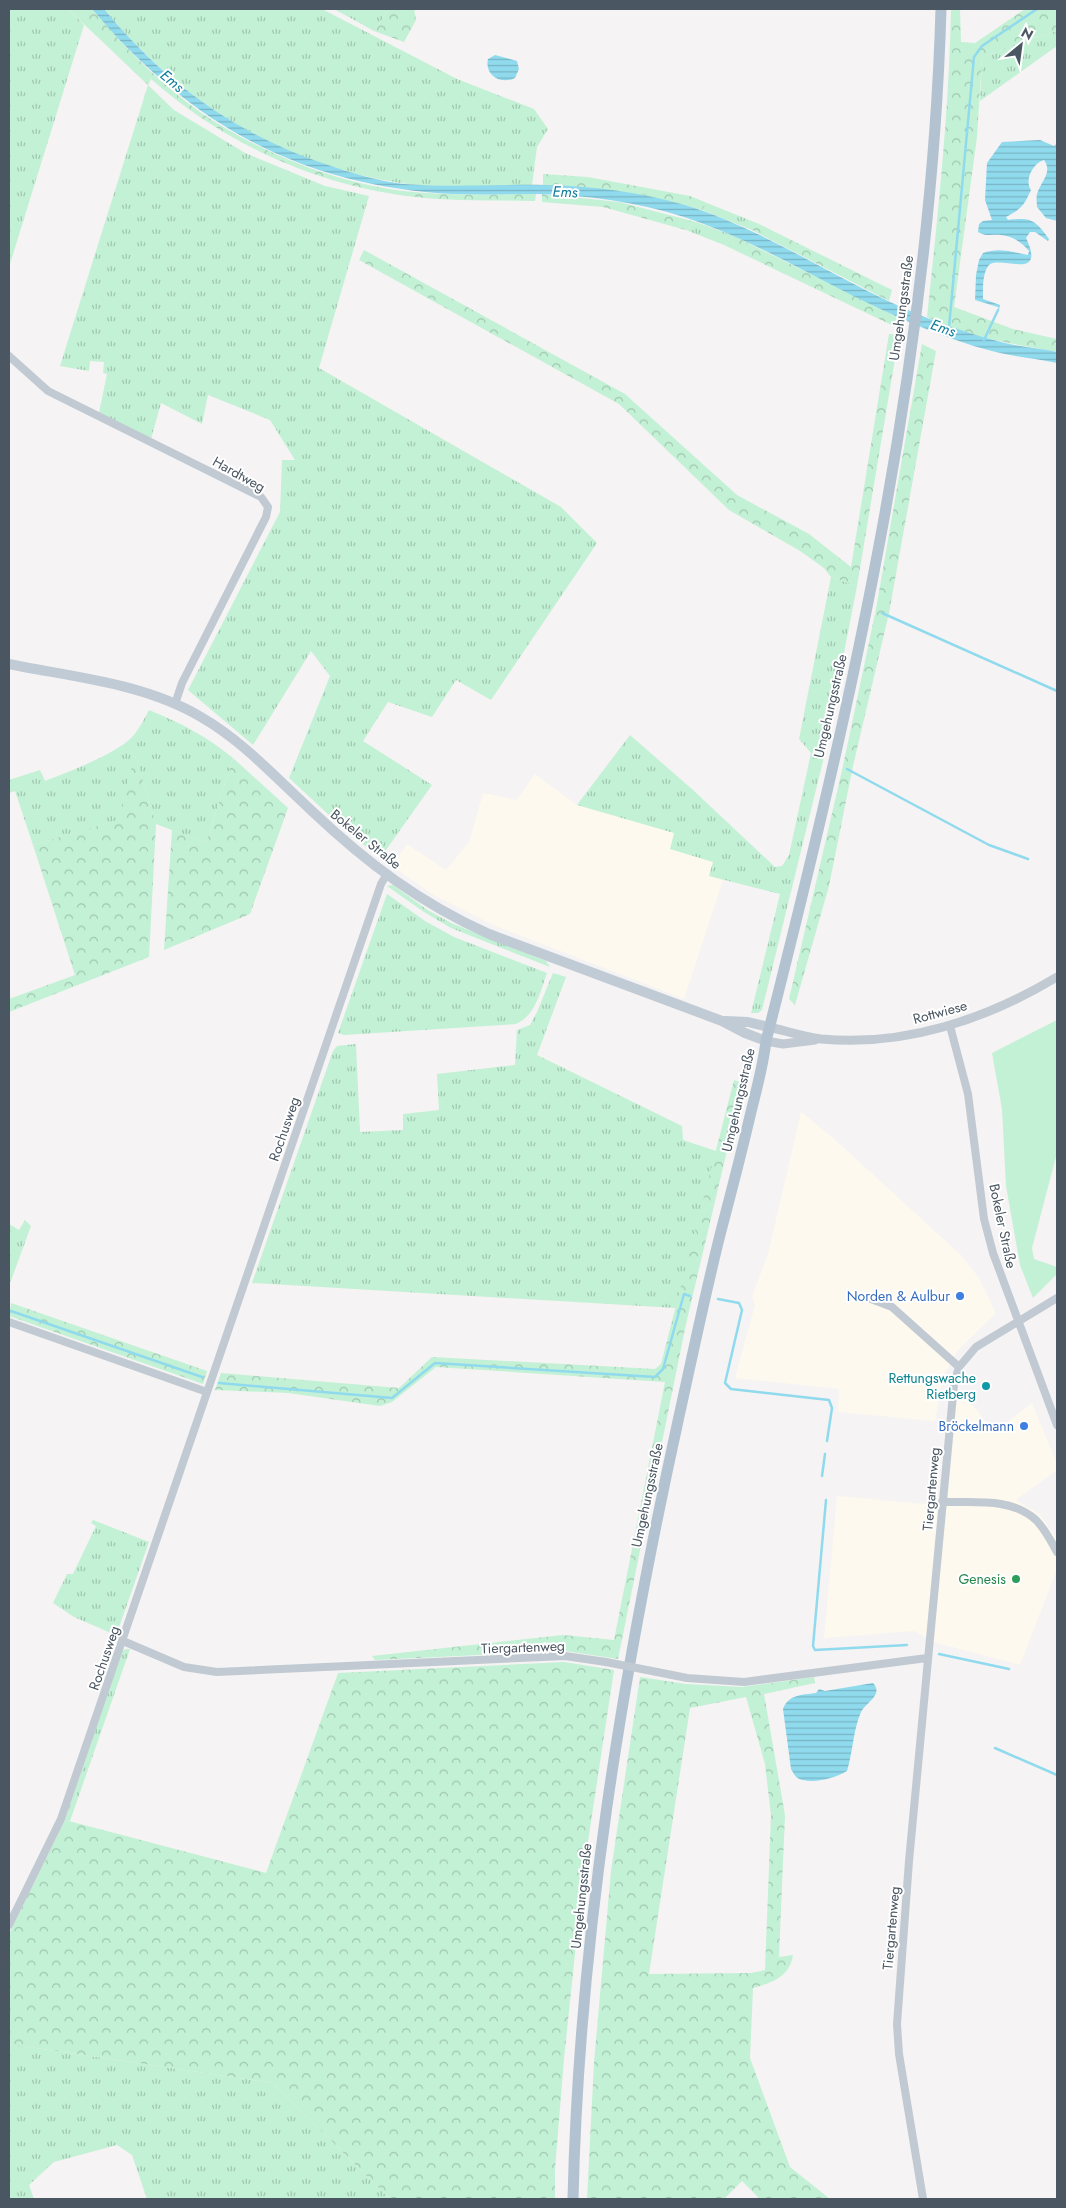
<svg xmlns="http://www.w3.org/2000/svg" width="1066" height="2208" viewBox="0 0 1066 2208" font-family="Jost,sans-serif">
<defs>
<pattern id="grass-tufts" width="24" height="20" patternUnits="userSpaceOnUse" patternTransform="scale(1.25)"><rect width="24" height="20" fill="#c3f1d5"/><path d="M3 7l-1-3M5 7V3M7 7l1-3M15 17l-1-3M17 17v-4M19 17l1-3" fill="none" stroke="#a0c6b0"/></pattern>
<pattern id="forest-crowns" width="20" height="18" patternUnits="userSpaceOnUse" patternTransform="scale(1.25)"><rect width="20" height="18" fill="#c3f1d5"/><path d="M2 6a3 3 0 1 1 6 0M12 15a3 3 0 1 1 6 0" fill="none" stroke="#a0c6b0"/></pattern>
<pattern id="water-rules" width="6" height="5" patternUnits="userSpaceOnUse" patternTransform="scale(1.25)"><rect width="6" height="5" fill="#90daee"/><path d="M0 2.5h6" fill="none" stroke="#78b4c4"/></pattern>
</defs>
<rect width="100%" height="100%" fill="#f5f3f3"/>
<path fill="#fdf9ef" d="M535 774 577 805 675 833 671 849 713 862 709 876 723 880 684 999 493 925 435 896 392 866 407 844 446 870 469 842 483 793 517 800Z
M801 1112 833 1138 961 1255 979 1278 996 1313 958 1350 943 1377 935 1421 838 1412 839 1389 735 1378 755 1305 752 1296 768 1254Z
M959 1388 994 1432 1032 1403 1057 1464V1470L1016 1500 1040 1515 1057 1539V1569L1020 1665 933 1642 914 1631 824 1638 837 1496 947 1506 956 1407Z"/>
<path fill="url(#grass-tufts)" d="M9 9H68L84 25 9 267Z
M104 9H322L457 79 534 109 548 129 537 147 532 185C491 185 441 190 400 183 280 164 181 102 104 9Z
M334 9H389L374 31Z
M1057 31V46L980 101 982 58 1026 40Z
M148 85 174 110 245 153 325 186 369 196 319 368 561 507 597 543 491 700 456 680 432 717 388 702 363 741 432 785 381 857 354 838 289 778 330 676 311 651 253 745 188 690 280 512 282 460H295L270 420 208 395 202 424 161 403 151 439 99 413 107 374 103 373 104 362 90 361 89 371 60 366Z
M707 203 759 224 752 230 702 210Z
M696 222 734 236 724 245 686 230Z
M831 577 857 586 823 761 762 1010 758 1013H751L780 894 709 876 713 862 670 849 674 833 577 805 630 735 693 790 775 867 782 866 789 855 811 753 799 739Z
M149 710C181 723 206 736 233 758L206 843 156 824 135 756 119 820 33 845 15 791 9 793V780L40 770 45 781C66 773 118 753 132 737 139 730 144 719 149 710Z
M393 885 426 909 451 923 546 961 550 967 451 928 424 912 387 886Z
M387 894 425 921 454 937 547 973C540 992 536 1015 516 1024L344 1035 338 1033Z
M553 973 566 977 537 1055 682 1126 683 1140 716 1151 676 1308 252 1283 333 1051 337 1046 356 1044 360 1132 403 1130V1114L439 1110 437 1074 515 1065 517 1030 530 1025 537 1012Z
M25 1220 31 1226 9 1286V1224L19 1230Z
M93 1520 149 1542 117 1633H111L74 1617 53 1603 67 1574H73L96 1526 91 1523Z
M126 1649H130L70 1821 65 1820 122 1651Z
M9 2044 273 2083 390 2199H147L132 2155 117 2145 54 2162 29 2185 34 2199H9Z"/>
<path fill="url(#forest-crowns)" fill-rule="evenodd" d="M68 9H92C126 49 167 91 212 120 267 155 337 183 403 191 447 196 491 194 536 194L535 201C503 200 469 201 437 199 331 192 230 149 151 79L148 85Z
M389 9H414L416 20 404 42 374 31Z
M951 9H960L961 42 975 43 1025 9H1057V31L1026 40 982 58 977 137 954 307 1013 329 1057 339V352C1013 344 968 337 927 317 938 214 949 112 951 9Z
M543 174 588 177 690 196 707 203 702 210C650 194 597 187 543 185Z
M542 194 619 202 696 222 686 230 603 207 542 202Z
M759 224 892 290 889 301 752 230Z
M734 236 901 319 900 329 724 245Z
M364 250 625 394 737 495 809 534 851 567 889 334 899 335 857 586 831 577 824 568 800 551 729 510 619 404 359 260Z
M922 344 936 351 889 613 853 766 829 886 795 1005 789 999 843 766 876 609Z
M135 755 156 824 149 957 9 1012V999L75 975 33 845 118 820Z
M233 758 288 808 250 914 164 950 172 830 206 843Z
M734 1080 743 1083 686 1324 618 1659 565 1651 375 1660 372 1656 563 1635 614 1640 665 1382 436 1367 392 1402 380 1406 288 1393 215 1390 221 1373 399 1388 432 1357 655 1369 661 1364Z
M11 1303 207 1371 203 1384 9 1316Z
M564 1662 614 1670 584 1868 564 2059 555 2169V2199H390L273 2083 9 2044V1934L65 1820 266 1873 338 1673Z
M640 1677 686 1684 742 1687 814 1677 815 1683 764 1694 785 1815 779 1957 793 1955C790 1977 771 1983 753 1988L750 2058 790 2167 830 2199H756L758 2197 742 2181 724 2199H587L594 2063 611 1871ZM746 1697 765 1764 771 1815 765 1970 751 1973 649 1974 690 1708Z"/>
<path fill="#c3f1d5" d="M1057 1020V1153L1032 1248 1034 1259 1057 1267V1274L1033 1298 1020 1265 1006 1186 1002 1109 992 1053Z"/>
<path fill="url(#water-rules)" d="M92 9H104C165 83 237 135 328 165 352 173 378 181 404 184 451 188 498 184 545 185 592 186 640 192 685 205 757 227 820 269 888 301 924 318 962 332 1001 342 1019 347 1039 348 1057 352V363C1038 359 1018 357 1000 353 966 345 932 332 900 318 827 286 760 242 684 217 638 202 586 195 538 194 509 194 481 195 453 194 301 186 189 124 92 9Z
M495 55 517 61 519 69 515 78C501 85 484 75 488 59Z
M1040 140 1054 146 1057 143V221L1046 218 1037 207C1037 203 1036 198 1037 194 1041 181 1053 173 1044 160 1033 163 1024 180 1031 190 1023 207 1022 208 1006 217L1008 220C1032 217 1035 220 1049 239L1048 241 1035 232H1030L1026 238C1047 282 1000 255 989 265 982 273 983 290 983 299L1000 305 999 310 998 307 975 300 976 275 979 260 983 253C999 247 1012 252 1028 255L1029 251C1022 243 1013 236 1001 235 993 234 986 237 978 232L979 224 983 221 992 220 985 200 987 163 1002 142Z
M873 1683C884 1695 866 1702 861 1712 853 1730 853 1752 847 1771 835 1778 817 1783 803 1780 796 1779 794 1774 791 1769L783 1709C789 1694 802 1695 816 1693L819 1689 825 1691Z"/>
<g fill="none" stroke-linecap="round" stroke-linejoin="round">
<path stroke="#90daee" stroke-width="2.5" d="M949 327 974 57 982 46 1037 9
M984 340 998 310
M882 613 1057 691
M847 769 989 845 1028 859
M718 1299 739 1303 742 1310 725 1383 731 1389 829 1400 832 1408 827 1441
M11 1311 202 1377
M219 1383 392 1398 435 1363 655 1377 663 1369 684 1294 690 1296
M822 1476 825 1454
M826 1500 813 1646 815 1650 907 1645
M939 1654 1009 1669
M995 1748 1057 1775"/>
<path stroke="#c1cad2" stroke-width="8" d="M9 356 48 391 261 497 268 507 266 517 182 683 175 704
M950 1026 968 1094 984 1219 993 1253 1057 1425
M871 1299 892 1307 959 1367
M9 1322 207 1392
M942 1502C973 1503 1011 1497 1036 1520 1045 1529 1051 1541 1057 1552
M123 1641 184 1667 217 1672 565 1656 606 1662
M657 1672 687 1678 744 1682 927 1658
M9 1925 61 1819 381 884 387 874
M923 2199 899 2054 897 2024 909 1861 954 1384 959 1367 976 1347 1057 1298"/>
<path stroke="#c1cad2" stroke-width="9" d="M769 1027C786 1031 804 1037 821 1039 905 1047 987 1019 1057 977
M766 1041 783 1044 815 1040"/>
<path stroke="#c1cbd6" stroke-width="10" d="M9 664C72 677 144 683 201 717 243 741 277 779 313 812 367 863 420 903 489 934L722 1021 745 1033 766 1041
M725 1021 748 1022 769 1027"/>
<path stroke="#b3c2d1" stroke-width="11" d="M573 2199C579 1937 622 1677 678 1421 692 1358 705 1294 721 1231 731 1193 741 1155 750 1116 756 1091 763 1067 766 1041 852 703 931 359 941 9"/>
<path stroke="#c1cad2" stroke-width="8" d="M606 1662 657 1672"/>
</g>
<g fill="#3f7fe0" stroke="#fff" stroke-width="2">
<circle cx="960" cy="1296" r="5"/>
<circle cx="1024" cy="1426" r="5"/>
</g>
<circle fill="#0f9aa8" stroke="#fff" stroke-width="2" cx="986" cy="1386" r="5"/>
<circle fill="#2e9e5b" stroke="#fff" stroke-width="2" cx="1016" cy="1579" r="5"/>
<g text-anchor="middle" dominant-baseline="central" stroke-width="4" stroke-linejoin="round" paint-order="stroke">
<g font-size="14" fill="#4a5661" stroke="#fff">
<text transform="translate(901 308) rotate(-82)">Umgehungsstraße</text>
<text transform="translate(239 474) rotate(29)">Hardtweg</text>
<text transform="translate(830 706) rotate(-77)">Umgehungsstraße</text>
<text transform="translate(366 839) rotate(39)">Bokeler Straße</text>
<text transform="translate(940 1012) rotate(-15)">Rottwiese</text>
<text transform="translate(738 1100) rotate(-77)">Umgehungsstraße</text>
<text transform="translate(284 1129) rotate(-71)">Rochusweg</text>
<text transform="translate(1003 1226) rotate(78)">Bokeler Straße</text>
<text transform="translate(931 1489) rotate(-85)">Tiergartenweg</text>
<text transform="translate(647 1495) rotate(-78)">Umgehungsstraße</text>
<text transform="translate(523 1647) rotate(-2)">Tiergartenweg</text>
<text transform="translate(104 1658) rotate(-71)">Rochusweg</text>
<text transform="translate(581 1896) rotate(-84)">Umgehungsstraße</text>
<text transform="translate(891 1928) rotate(-85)">Tiergartenweg</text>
</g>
<g font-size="14" fill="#366cbe" stroke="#fff" text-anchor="end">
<text x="950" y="1296">Norden &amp; Aulbur</text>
<text x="1014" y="1426">Bröckelmann</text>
</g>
<g font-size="14" fill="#0d838f" stroke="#fff" text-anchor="end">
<text x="976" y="1378">Rettungswache<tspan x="976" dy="16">Rietberg</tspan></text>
</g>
<g font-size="14" fill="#27864d" stroke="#fff" text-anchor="end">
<text x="1006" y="1579">Genesis</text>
</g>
<g font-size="15" font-style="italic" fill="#0c7c9b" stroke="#fff">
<text transform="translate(172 81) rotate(40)">Ems</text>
<text transform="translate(565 192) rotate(2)">Ems</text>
<text transform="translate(943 328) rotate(20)">Ems</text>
</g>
</g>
<rect width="1066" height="2208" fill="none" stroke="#4a5661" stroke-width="20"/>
<g transform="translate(1021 45) rotate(29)" stroke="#ffffff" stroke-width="4" paint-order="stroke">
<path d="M0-4L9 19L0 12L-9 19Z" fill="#4a5661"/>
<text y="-8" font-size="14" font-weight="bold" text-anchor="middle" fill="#4a5661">N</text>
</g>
</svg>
